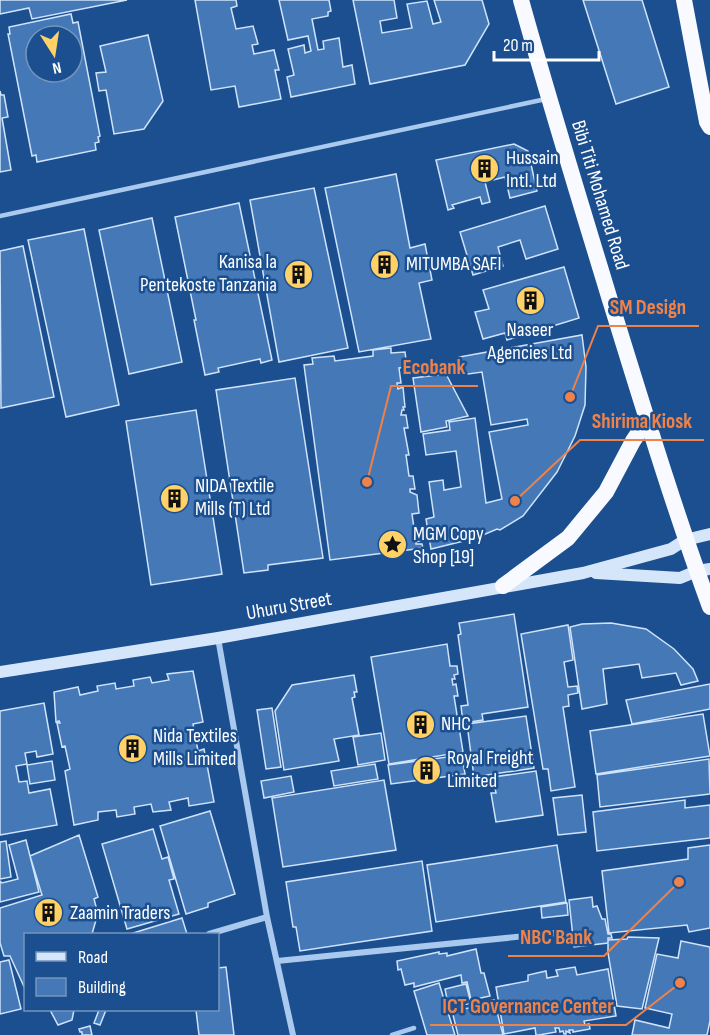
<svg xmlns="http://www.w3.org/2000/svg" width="710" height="1035" viewBox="0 0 710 1035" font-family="'Sofia Sans Condensed',sans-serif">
<rect width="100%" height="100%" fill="#1b4f8f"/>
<path fill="#4478b7" stroke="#cfe3fa" stroke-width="1.5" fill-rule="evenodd" d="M0 0H127L32 19 29 8 0 14Z
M195 0H236L237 6 231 8 236 29 253 26 258 44 252 45 254 54 274 50 279 70H275L281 99 239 107 235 86 211 90Z
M279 0H329L331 11 328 12V16L312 19 318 50 324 49 323 41 339 38 343 67 352 65 355 84 291 97 287 77 294 75 288 49 304 45 305 53 311 51 308 36 288 40Z
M353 0H394L397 18 380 21 382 33 412 28 407 4 427 1 433 24 441 22 434 0H482L489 24 465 65 370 84Z
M583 0H642L669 87 616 104Z
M71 14 73 23 78 22 100 136 98 137 99 142 95 143 96 150 37 162 36 155 32 156 8 34H10L9 27ZM36 36H72V72H36Z
M148 35 163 101 144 129 114 134 106 90 99 91 96 73 106 72 100 46Z
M0 91 1 95H4L8 117 2 118 11 170 0 172Z
M514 144 528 151 537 191 510 198 505 177 485 182 490 202 482 204 480 197 452 205 454 208 448 210 436 160Z
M396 174 410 248 425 244 432 280 419 283 431 339 359 352 325 188Z
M314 188 348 348 279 362 250 200Z
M239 203 272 360 261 363 260 359 218 368 219 372 205 375 194 320H196L175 217Z
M545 206 558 249 526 259 520 240 498 247 503 266 473 275 460 232Z
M152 218 182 362 129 374 99 230Z
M84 229 119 405 66 417 28 240Z
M23 246 54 397 1 408 0 251Z
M564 267 579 318 507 340 505 333 483 339 475 312 489 309 483 290Z
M582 335 586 367 585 405 575 436 557 472 523 516 500 530 497 529 476 538 431 549 426 519 434 517 429 482 443 480 444 490 461 487 456 451 426 455 423 434 450 430 449 422 475 418 486 503 502 499 489 432 528 425 527 419 491 425 482 372 461 375 459 357Z
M391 348V353L405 352 407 367 399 368 401 383H397L398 389 403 387 405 407H403L404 410H402L401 415H406L408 428H404L409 455H406L409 476H413L415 489H410V492L417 495 419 513 412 514 414 528H419L422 540 416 542V544H422L423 548 330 560 304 365 313 364 312 358 334 356 335 361 373 356V350Z
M446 374 468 416 446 421 447 427 421 432 413 378Z
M295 378 323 558 268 565V570L244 573 216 390Z
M196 410 222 574 151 585 126 421Z
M514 614 528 707 482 714 483 720 463 723 461 706 468 705 458 635 461 634 459 623Z
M611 623 646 629 674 649 693 669 698 681 681 685 676 673 642 678 639 664 603 669 607 704 582 709 570 627 582 624Z
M568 625 573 660 564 662 568 687 577 686 578 693 568 695 569 706 563 707 575 787 551 791 548 769H543L521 634Z
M447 644 450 666H457L458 674 454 675 455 679H452L453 685 456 684 458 696H454L463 752 389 764 371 657Z
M193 671 203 722 193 724 198 751 204 749 214 802 189 806 188 798 169 802 171 810 153 812 151 804 134 807 135 814 117 817 116 810 98 812V820L74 825 65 771 70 769 65 746 62 747 57 723H60L59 721 56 722 54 692 78 687 80 695 98 691 97 686 115 683 116 689 134 686 133 680 150 677 152 683 169 680 167 674Z
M354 675 357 692H354L355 697 352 698 359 735 334 739 339 761 284 770 275 711 292 685Z
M710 684V709L632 724 626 700Z
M44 703 53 754 37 757 36 751 25 753 27 764 16 766 19 782 27 781 29 793 50 789 57 825 0 835V711Z
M272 708 281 767 266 769 257 710Z
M703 714 710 756 596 774 590 731Z
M526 716 534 768 474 777 467 724Z
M381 733 385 760 358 765 353 737Z
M462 755 465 774 391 784 388 765Z
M709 759 710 794 600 807 597 775Z
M52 761 55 780 30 784 27 765Z
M375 764 378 779 334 786 331 771Z
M536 771 543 815 496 822 491 793H496L493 777Z
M291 776 294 792 264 798 261 781Z
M384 780 396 850 283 867 272 798Z
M582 795 586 832 558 835 553 798Z
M685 800V808L710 805V838L597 851 593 812Z
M210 811 235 894 208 903V907L186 914 160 826Z
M153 829 162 859 168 857 174 879 169 880 179 914 127 929 102 844Z
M79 835 98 897 94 899 99 918 96 920 92 934H26V991L10 956H4L0 943V908L42 895 30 856Z
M26 840 39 892 0 902V881L2 883 18 879 9 845Z
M6 841 11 877 0 879V842Z
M557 845 566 902 436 922 427 865Z
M710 845V928L689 932 687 925 609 933 602 871 688 859V848Z
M422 861 432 931 300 951 296 927H293L286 882Z
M592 897 593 907 597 906 602 919H605L608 934H611L612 938H608V943L574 947 569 900Z
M567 903 568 915 542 918 541 907Z
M182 918 187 934H130Z
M628 937 659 938 642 1009 617 1006 608 953V940L627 939Z
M681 941 710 947V1021L707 1035H632L635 1020 669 1028 672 1014 645 1008 657 954 678 958Z
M476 949 481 973H484L490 996 471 1000 467 982 462 983 461 975 414 987V983L405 985 401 969 398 970 397 961 439 952V954L447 953V956Z
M9 960 21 1009 0 1014V962Z
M226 967 234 1035H199L196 1010H218V968Z
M575 967 577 975 608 969 616 1016 584 1021 585 1025 589 1024 590 1029 573 1032V1030H569L570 1033 566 1031V1034H564L563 1031 560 1032 559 1028H555L556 1032 539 1035H536L535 1028 504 1034 496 987 528 981V975L546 971 547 978 558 976 556 970Z
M439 983 455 1035H427L414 991Z
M466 984 471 1003 449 1009 445 989Z
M494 1000 503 1035H458L452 1011 469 1008 471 1005Z
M50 1010H74L72 1020 58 1025Z
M99 1010H106L100 1025 94 1023Z
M90 1026 92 1035H82V1032H80L79 1029Z"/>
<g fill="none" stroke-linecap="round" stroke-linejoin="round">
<path stroke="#a9c9ee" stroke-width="4.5" d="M0 216 546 99
M392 1035 414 1028"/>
<path stroke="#a9c9ee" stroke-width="6" d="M218 638 267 917 293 1035
M209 934 267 917
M277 961 556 933"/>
<path stroke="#d6e6fa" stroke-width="12" d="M596 573 680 578 697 571 710 569
M0 672 218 638 583 573 671 549 685 540 710 534"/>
<path stroke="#f8faff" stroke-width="16" d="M521 0C549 101 580 201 610 300 642 403 673 506 710 607
M684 0 707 122 710 127
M503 586 568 538 606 492 633 441 647 420"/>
</g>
<defs>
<symbol id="building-disc" viewBox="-11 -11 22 22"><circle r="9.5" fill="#ffd166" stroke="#1b4f8f"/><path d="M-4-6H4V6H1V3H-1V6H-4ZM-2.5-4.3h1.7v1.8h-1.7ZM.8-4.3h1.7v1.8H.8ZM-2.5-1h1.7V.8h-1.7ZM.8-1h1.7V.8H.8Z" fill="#111"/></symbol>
<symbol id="sight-disc" viewBox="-11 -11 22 22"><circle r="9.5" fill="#ffd166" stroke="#1b4f8f"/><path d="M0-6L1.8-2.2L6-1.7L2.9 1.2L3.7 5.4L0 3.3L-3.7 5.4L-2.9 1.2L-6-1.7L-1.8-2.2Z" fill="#111"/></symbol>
</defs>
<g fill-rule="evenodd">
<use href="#building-disc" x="468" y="152" width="33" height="33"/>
<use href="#building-disc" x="368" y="248" width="33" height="33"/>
<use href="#building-disc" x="282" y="258" width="33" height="33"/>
<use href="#building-disc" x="514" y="284" width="33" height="33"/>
<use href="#building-disc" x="158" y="482" width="33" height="33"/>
<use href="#sight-disc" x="376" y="528" width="33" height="33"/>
<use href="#building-disc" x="404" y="708" width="33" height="33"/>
<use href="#building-disc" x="116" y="732" width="33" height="33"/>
<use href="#building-disc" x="410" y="754" width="33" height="33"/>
<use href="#building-disc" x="32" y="896" width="33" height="33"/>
</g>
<g text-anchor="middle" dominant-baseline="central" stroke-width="5" stroke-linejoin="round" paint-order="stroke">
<g font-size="20" fill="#fff" stroke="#1b4f8f" text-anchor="start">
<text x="506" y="158">Hussain<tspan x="506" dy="23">Intl. Ltd</tspan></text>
<text x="277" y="262" text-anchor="end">Kanisa la<tspan x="277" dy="23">Pentekoste Tanzania</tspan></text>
<text x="406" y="264">MITUMBA SAFI</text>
<text x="530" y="330" text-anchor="middle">Naseer<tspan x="530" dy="23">Agencies Ltd</tspan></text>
<text x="195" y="486">NIDA Textile<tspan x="195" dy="23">Mills (T) Ltd</tspan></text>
<text x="413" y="534">MGM Copy<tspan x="413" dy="23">Shop [19]</tspan></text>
<text x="441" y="724">NHC</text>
<text x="153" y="736">Nida Textiles<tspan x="153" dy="23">Mills Limited</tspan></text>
<text x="447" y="758">Royal Freight<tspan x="447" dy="23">Limited</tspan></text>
<text x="70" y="913">Zaamin Traders</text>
</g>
<g font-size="20" fill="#fff" stroke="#1b4f8f">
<text transform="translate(600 195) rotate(73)">Bibi Titi Mohamed Road</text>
<text transform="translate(289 606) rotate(-10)">Uhuru Street</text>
</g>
</g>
<path fill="none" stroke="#ee8249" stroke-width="2" d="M570 397L598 326H699M367 482L391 386H478M515 501L580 440H704M679 882L604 956H508M680 983L626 1025H430"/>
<g fill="#ee8249" stroke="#1b4f8f" stroke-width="2">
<circle cx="570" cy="397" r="6"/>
<circle cx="367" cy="482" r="6"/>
<circle cx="515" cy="501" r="6"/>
<circle cx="679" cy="882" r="6"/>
<circle cx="680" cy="983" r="6"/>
</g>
<g font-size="21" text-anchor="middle" font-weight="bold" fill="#ee8249" stroke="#1b4f8f" stroke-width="5" stroke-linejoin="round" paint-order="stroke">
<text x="648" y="314">SM Design</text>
<text x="434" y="374">Ecobank</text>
<text x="642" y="428">Shirima Kiosk</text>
<text x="556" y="944">NBC Bank</text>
<text x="528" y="1013">ICT Governance Center</text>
</g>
<rect x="24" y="933" width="195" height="78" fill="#1b4f8f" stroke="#7695bc" stroke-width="1.5"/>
<rect x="36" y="952" width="30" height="9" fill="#d6e6fa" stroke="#7695bc" stroke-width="1.5"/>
<text x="78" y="963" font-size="18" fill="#ffffff">Road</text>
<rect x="36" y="978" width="30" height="18" fill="#4478b7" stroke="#7695bc" stroke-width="1.5"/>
<text x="78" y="993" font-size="18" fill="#ffffff">Building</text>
<g transform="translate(54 54) rotate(168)"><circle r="28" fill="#1b4f8f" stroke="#7695bc" stroke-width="1.5"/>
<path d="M0-4.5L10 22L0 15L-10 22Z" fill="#ffd166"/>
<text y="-9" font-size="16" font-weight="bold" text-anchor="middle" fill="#ffffff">N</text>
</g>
<path d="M494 51v9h105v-9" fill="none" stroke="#ffffff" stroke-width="3"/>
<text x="503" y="51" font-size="18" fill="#ffffff" stroke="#1b4f8f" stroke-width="4.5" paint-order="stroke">20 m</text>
</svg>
